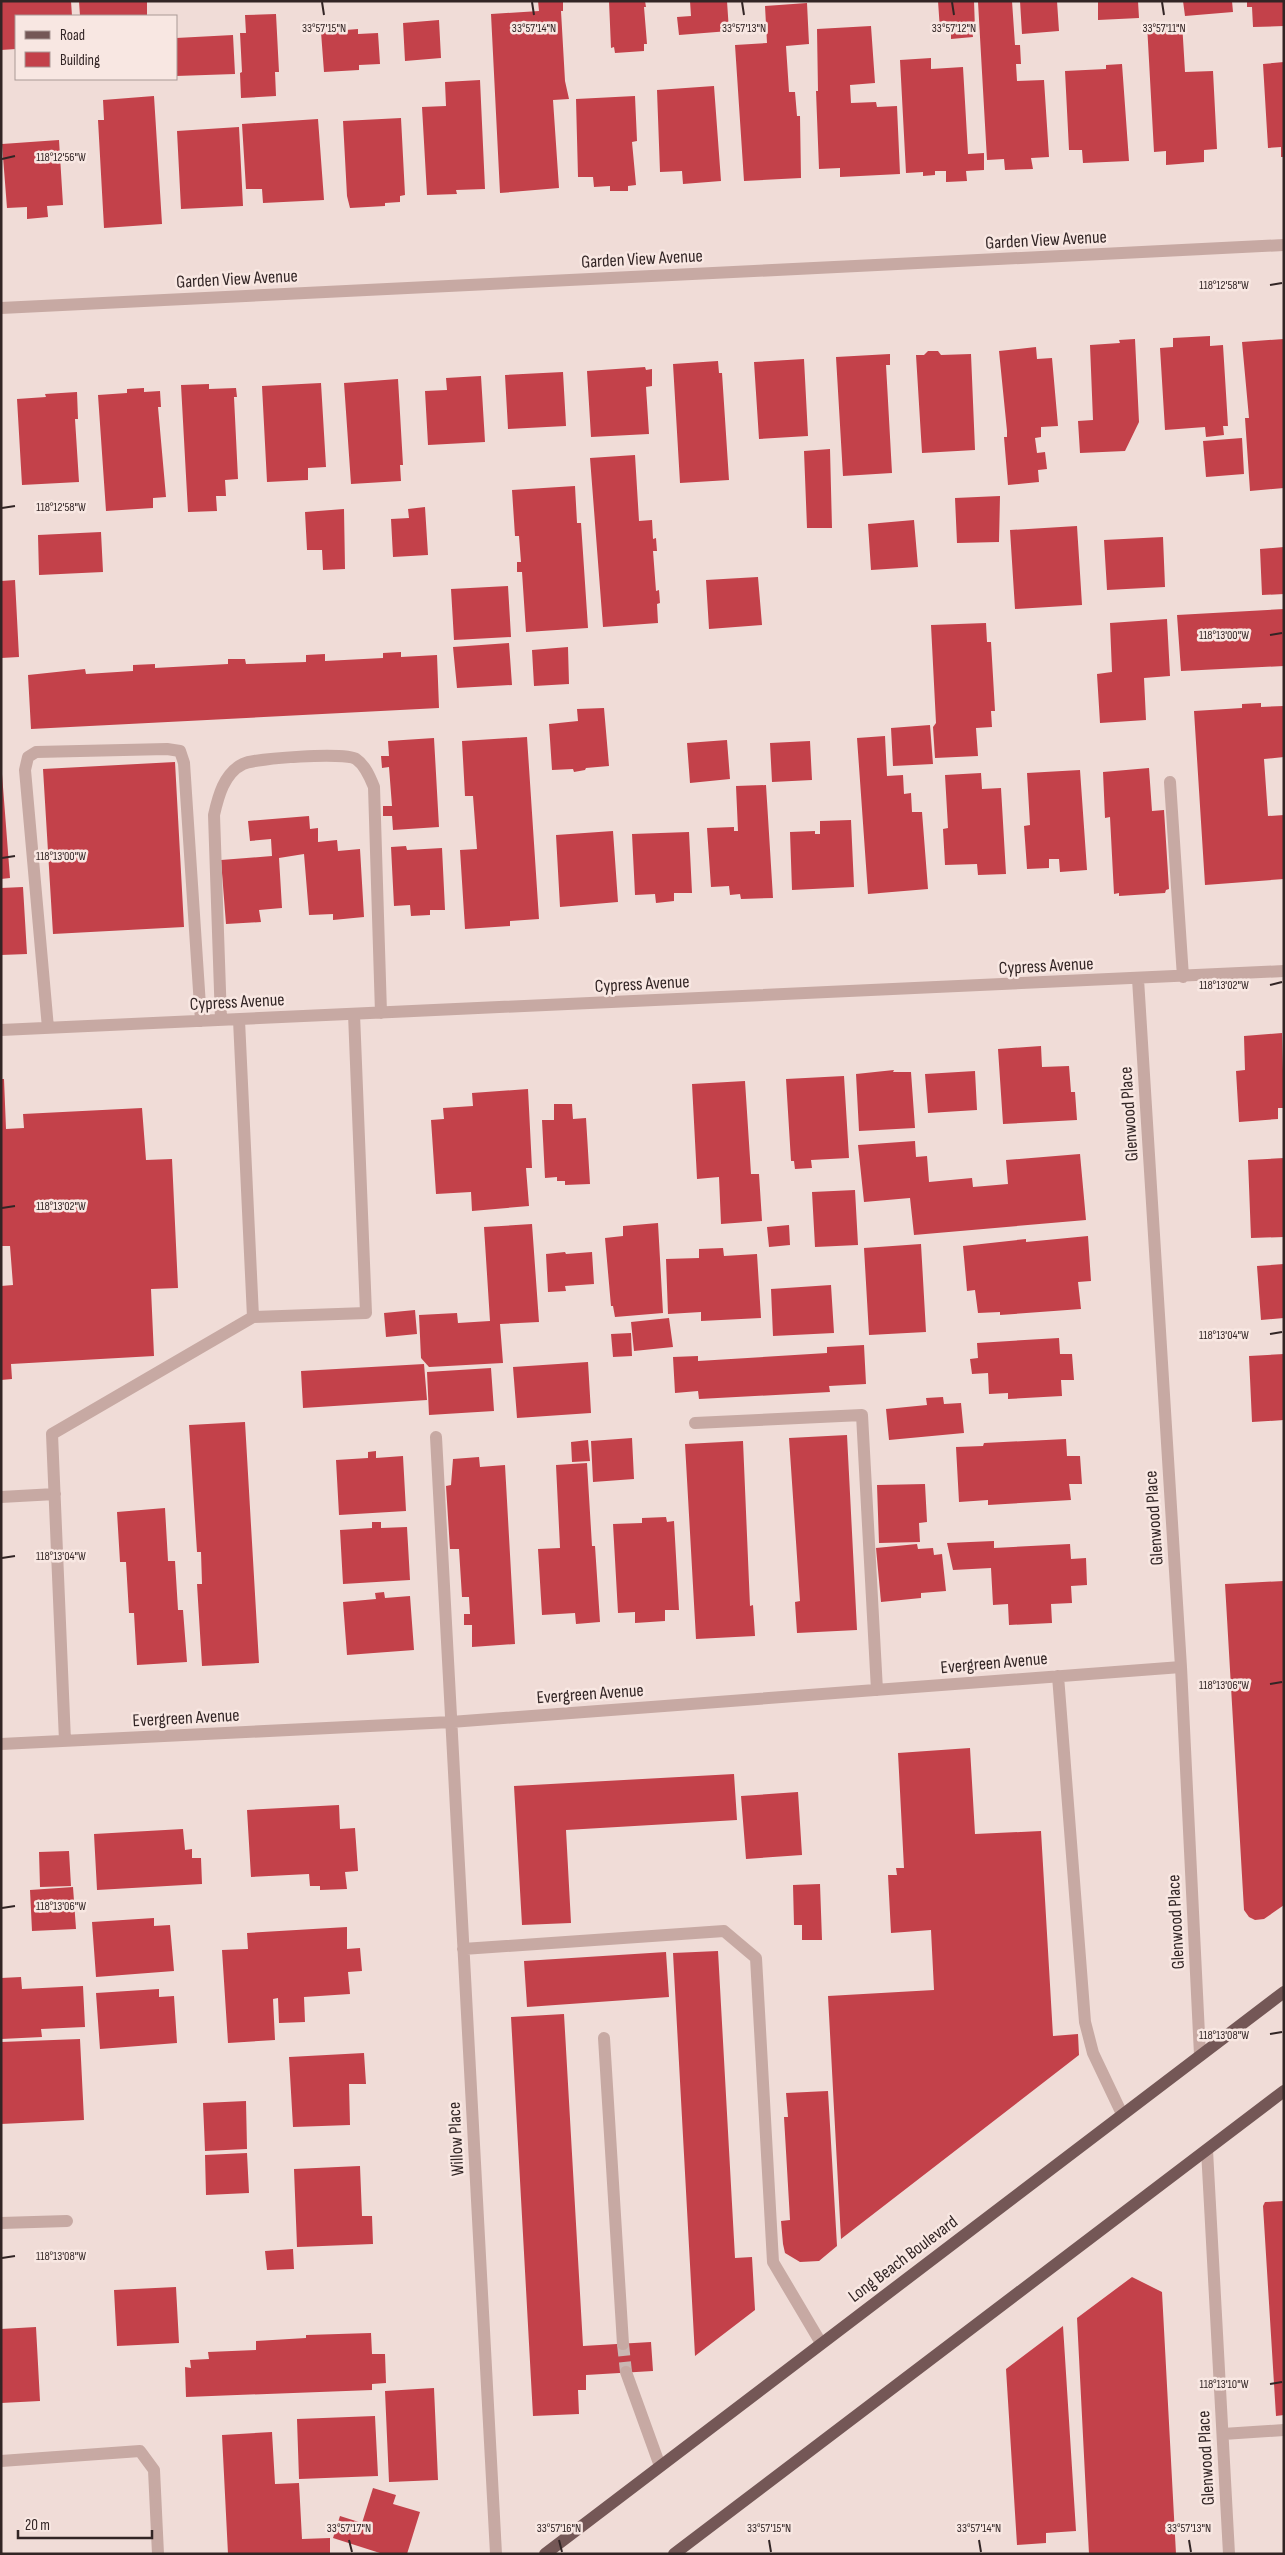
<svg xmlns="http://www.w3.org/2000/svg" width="1285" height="2555" viewBox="0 0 1285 2555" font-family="'Sofia Sans Condensed',sans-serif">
<rect width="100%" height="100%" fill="#f0dcd7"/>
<path fill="#c3414a" d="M1 1H71L72 16H16V49L1 50Z
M79 1H147V16H80Z
M538 1H563V11H561L565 81 569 99 553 100 559 188 500 193 491 14 539 11Z
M609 1H645L646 7H644L647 44H644V51L615 53 614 47 611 48Z
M690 1H727L729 31 679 35 677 17 691 16Z
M938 1H974L975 29H972L973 37 951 39V29L940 30Z
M1012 1 1015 45H1020L1021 64H1016L1017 81 1044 80 1049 157 1031 158 1033 169 1005 170 1004 159 987 160 978 2Z
M1020 1H1057L1059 31 1022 34Z
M1098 1H1138L1139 18 1098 20Z
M1183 1H1232L1233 12 1185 16Z
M1247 1H1284V26L1253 27 1252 7H1247Z
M807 3 809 44 786 46 789 92H795L797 116H800L801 178 744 181 735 45 767 43 765 6Z
M276 14 279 72H275L276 96 241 98 240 73 242 72 240 33H246L245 15Z
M439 20 441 58 405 61 403 23Z
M1182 22 1185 72 1213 71 1217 149 1204 150V162L1166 165V151L1154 152 1147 24Z
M871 26 875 83 850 85 851 103 876 102 877 107 897 106 900 174 840 177V168L819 169 816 91H818L817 29Z
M358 29V34L378 33 380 64 359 65V70L324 72 321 32Z
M233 35 235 74 176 76V38Z
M931 58V69L963 67 968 154 984 153V170L966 171 967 181 946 182V171H935V175L923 176V172L906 173 900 60Z
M1284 62V157H1281V147L1268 148 1263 64Z
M1122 64 1129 161 1083 163 1082 150H1069L1065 71 1106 69V65Z
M480 80 485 189 456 190 457 194 427 195 422 107 446 106 445 82Z
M714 86 721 181 683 184 682 171 660 172 657 90Z
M154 96 162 224 104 228 98 120H104L103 100Z
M635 96 637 141 632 142 636 185 628 186V191H610V186L594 187 593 177H578L576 99Z
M401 118 405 195 400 196V202L385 203V206L350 208 347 196 343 121Z
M318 119 324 200 263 203 262 189H246L242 124Z
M239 127 243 206 181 209 177 131Z
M59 140 63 205 47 206 48 217 27 219V207L7 208 2 144Z
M1210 336V346L1223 345 1228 426H1223L1224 435 1206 437 1205 427 1165 430 1160 348 1173 347V338Z
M1135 339 1139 422 1125 451 1080 453 1078 421 1093 420 1090 345 1120 343 1119 340Z
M1284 339V488L1250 491 1245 418H1249L1242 342Z
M1036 347 1037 359 1052 358 1058 426 1041 427V437L1035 438 1037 453 1045 452 1047 469 1038 470 1039 482 1008 485 1004 437H1007V431L999 351Z
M928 351H938L941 355 971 354 975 450 922 453 916 355H924Z
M890 354V365H886L892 473 843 476 836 357Z
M804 359 808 436 759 439 754 362Z
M718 361 719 373H722L729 480 680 483 673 364Z
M645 367 646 370 652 369V386L646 387 649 434 591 437 587 371Z
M563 372 566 426 508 429 505 375Z
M481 376 485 442 428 445 425 391 447 390 446 378Z
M398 379 403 465H400L401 481 351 484 344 383Z
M321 383 326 467 308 468V480L267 482 262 386Z
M209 384V389L236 388 237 397H234L238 479 225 480 226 496H216L217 511 188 512 181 385Z
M144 388V392L160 391 161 407H158L166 497 153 498V508L106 511 98 395 127 393V389Z
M77 392 78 419H75L79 482 22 485 17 399 46 397 45 394Z
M1242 438 1244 474 1206 477 1203 441Z
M830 449 832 528H807L804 451Z
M635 455 639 521 652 520 653 539 656 538 657 551H653L656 591 659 590 660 603 657 604 658 623 603 627 590 458Z
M575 486 577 523H581L588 628 526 632 522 572H517V562H521L519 536H515L512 490Z
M1000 496 999 542 957 543 955 498Z
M425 507 428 555 393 557 391 519 409 518 408 509Z
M344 509 345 569 323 570 322 550H307L305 512Z
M914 520 918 567 871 570 868 524Z
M1077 526 1082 605 1015 609 1010 530Z
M101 532 103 572 39 575 38 535Z
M1163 537 1165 587 1107 590 1104 540Z
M1284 547V594L1262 595 1260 549Z
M758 577 762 625 709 629 706 580Z
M15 580 19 657 1 658V581Z
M508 586 511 637 454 640 451 589Z
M1284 609V666L1181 671 1177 615Z
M1167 619 1170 676 1144 678 1146 720 1100 723 1097 674 1112 672 1110 623Z
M986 623 987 642H991L995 711H991L992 727 976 728 978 756 935 758 933 727 936 723 931 625Z
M509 643 512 685 457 688 453 647Z
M568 647 569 684 534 686 532 650Z
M401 652V657L437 655 439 708 31 729 28 675 85 669 86 674 133 671V665L155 664V668L228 664V659H245L246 664 306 662V655L325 654V661L383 658V653Z
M1261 703V707L1284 706V757L1264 759 1268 816 1284 815V879L1205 885 1194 711 1242 708V704Z
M604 708 609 766 586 768 585 770 574 772 573 769 552 770 549 724 578 721 577 709Z
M930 725 933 764 893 766 891 728Z
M885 736 887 776 903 775 904 794 911 793 912 812H922L928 889 868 894 857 738Z
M527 737 539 919 510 921V926L465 929 460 850 477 849 473 796H465L462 741Z
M434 738 439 827 393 830 392 816H383V806H392L389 767 382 768 381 756H389L388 741Z
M727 740 730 779 690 783 687 743Z
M810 741 812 780 772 782 770 743Z
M1 761 10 878 1 879Z
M175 762 184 927 53 934 43 769Z
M1149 768 1152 811 1164 810 1169 889 1166 890 1165 893 1119 896V893L1114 894 1110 817 1105 818 1103 772Z
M1080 770 1087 870 1060 872 1059 859H1049V868L1027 869 1024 826 1030 825 1027 773Z
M981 773 982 789 1001 788 1006 874 978 875 977 864 945 865 943 829 948 828 945 775Z
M766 785 773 898 741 899 740 894 730 895 729 886 711 887 707 828 734 827V831H738L736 786Z
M309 816 310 829 318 828V842L337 840 338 851 360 849 364 917 333 920V914L309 915 304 854 279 858 282 908 259 910 261 922 226 924 221 860 272 856 271 839 250 841 248 821Z
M851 820 854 887 792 890 790 832 815 831V834H820V821Z
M613 831 618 902 560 907 556 835Z
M689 832 692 893H674V901L656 903 655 894 635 895 632 834Z
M406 846 407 850 442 848 445 910H430V915L411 916 410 905 394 906 391 847Z
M23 887 27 954 1 955V888Z
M1282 1033 1284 1108H1278V1119L1239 1122 1236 1071 1245 1070 1244 1036Z
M1041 1046 1042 1067 1069 1066 1071 1092H1075L1077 1120 1003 1124 998 1049Z
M894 1070 893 1072H911L915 1128 859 1131 856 1074Z
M975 1071 977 1110 928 1113 925 1074Z
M844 1076 849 1158 811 1160 812 1168 795 1169 794 1161H791L786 1079Z
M1 1079H4L6 1129 24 1128 23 1114 142 1108 146 1160 172 1159 178 1288 151 1289 154 1356 11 1364 12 1379 1 1380V1286L13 1285 10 1246H1Z
M745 1081 751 1174H759L762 1221 721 1224 719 1177 697 1179 692 1084Z
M528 1089 532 1168H526L529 1206 472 1211 471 1192 436 1194 431 1120 444 1119 443 1108 473 1106 472 1093Z
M554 1104H572L573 1119 586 1118 590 1184 565 1185V1181H557V1177L545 1178 542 1120H554Z
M915 1141 916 1157 927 1156 929 1182 972 1178 973 1187 1008 1184 1006 1160 1080 1154 1086 1220 914 1235 910 1198 864 1202 858 1145Z
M1284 1158V1237L1251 1238 1248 1160Z
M855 1190 858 1245 815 1247 812 1192Z
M658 1223 663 1313 615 1317 613 1306H611L605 1238 623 1236V1226Z
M532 1224 539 1322 500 1324 503 1363 429 1367 421 1358 419 1315 457 1313 458 1323 490 1321 484 1227Z
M789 1225 790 1245 769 1247 767 1227Z
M1088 1236 1091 1281 1078 1282 1081 1309 1000 1315V1312L978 1313 975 1290 967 1291 963 1246 1026 1239V1242Z
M921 1244 926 1332 869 1335 864 1248Z
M723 1248 724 1256 757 1254 761 1318 701 1321V1312L668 1314 666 1259 699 1258V1249Z
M565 1252 566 1254 592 1252 594 1284 565 1286 566 1291 548 1292 546 1254Z
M1284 1264V1318L1261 1320 1257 1266Z
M831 1285 834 1333 773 1336 771 1289Z
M415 1310 417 1334 386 1337 384 1313Z
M669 1318 673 1347 634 1351 631 1322Z
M631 1333 632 1356 613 1357 611 1334Z
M1059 1338 1060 1354H1072L1074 1380H1061L1062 1396 1008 1399V1393L989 1394 988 1373 972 1374 970 1359 978 1358 977 1343Z
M864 1345 866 1384 829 1386 830 1392 699 1399 698 1391 675 1393 673 1357 698 1356V1361L827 1353V1347Z
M1284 1354V1420L1252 1422 1249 1356Z
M588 1362 591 1413 517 1418 513 1367Z
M424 1364 427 1400 303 1408 301 1371Z
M491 1368 494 1411 429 1415 427 1372Z
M943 1397 944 1404 961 1403 964 1433 889 1440 886 1409 927 1405 926 1398Z
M245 1422 259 1663 202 1666 197 1584H202L201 1552H197L189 1425Z
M847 1435 857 1630 797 1633 795 1602 800 1601 789 1438Z
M632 1438 634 1479 593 1482 591 1441Z
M1066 1439 1067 1456H1080L1082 1484H1069L1071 1500 988 1505V1500L959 1502 956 1447 983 1446 984 1443Z
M588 1440 590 1461 572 1462 571 1442Z
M743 1441 750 1606 753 1605 755 1636 696 1639 685 1444Z
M376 1451V1458L403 1456 406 1511 339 1515 336 1460 368 1458V1452Z
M479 1457 480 1467 505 1465 515 1644 472 1647V1625H464V1614H470L469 1597H462L459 1549H450L446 1486 451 1485 453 1459Z
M587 1463 592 1546H595L600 1622 576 1624 575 1613 542 1615 538 1549 560 1548 556 1465Z
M925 1484 927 1522 919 1523 920 1542 879 1543 877 1485Z
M165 1508 168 1561H175L178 1610H183L187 1662 137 1665 134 1613H129L126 1562H120L117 1512Z
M666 1517 667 1522 674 1521 679 1610H665V1621L635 1623V1612L618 1613 613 1524 642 1523V1518Z
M372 1522H381V1528L407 1527 410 1580 343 1584 340 1530 372 1528Z
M994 1541V1548L1070 1544 1071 1559 1086 1558 1087 1585 1071 1586 1072 1603 1051 1604 1052 1623 1009 1625 1008 1604 993 1605 991 1568 953 1570 947 1543Z
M917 1544 918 1549 933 1548 934 1555 942 1554 946 1591 921 1593V1598L881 1602 876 1548Z
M1284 1581V1905L1264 1919 1255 1920 1249 1917 1244 1910 1225 1584Z
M384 1592 385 1598 410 1596 414 1650 347 1655 343 1602 376 1599 375 1593Z
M970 1748 975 1834 1041 1831 1053 2036 1078 2034 1079 2055 841 2239 828 1996 934 1990 931 1930 891 1933 888 1875H897L896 1868H904L898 1753Z
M734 1774 737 1820 566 1830 571 1923 522 1925 514 1786Z
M798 1792 802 1855 746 1859 741 1796Z
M339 1805 340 1829 355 1828 358 1871 345 1872 347 1889 320 1890V1886H310L309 1874 251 1877 247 1810Z
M183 1829 185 1850 192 1849V1858H201L202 1884 97 1890 94 1834Z
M69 1851 71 1886 40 1887 39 1852Z
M820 1884 822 1940H802V1925H794L793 1885Z
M73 1887 76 1929 32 1931 30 1890Z
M154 1918V1926L170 1925 174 1971 96 1977 92 1922Z
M347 1927V1949L360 1948 362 1971 348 1972 350 1994 304 1997 305 2022 279 2023 278 1998 273 1999 275 2040 228 2043 222 1950 248 1949 247 1933Z
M718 1951 735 2258 752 2257 755 2310 695 2356 673 1953Z
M666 1952 669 1997 527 2007 524 1961Z
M21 1977 22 1989 83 1986 85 2027 41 2029 42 2037 1 2039V1978Z
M159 1989V1997L174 1996 177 2043 100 2049 96 1993Z
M564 2014 583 2346 651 2342 653 2371 586 2375V2390H578L579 2414 533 2416 511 2017Z
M80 2039 84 2120 1 2124V2042Z
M364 2053 366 2084H349L350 2125 293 2127 289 2057Z
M828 2091 837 2246 819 2261 800 2262 785 2253 783 2244 781 2221 790 2220 784 2117H788L786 2093Z
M246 2101 247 2149 205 2151 203 2103Z
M247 2153 249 2193 206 2195 205 2155Z
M360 2166 362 2216H372L373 2244 297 2247 294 2169Z
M1284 2201V2415L1276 2416 1263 2206 1265 2202Z
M293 2249 294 2269 267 2270 265 2251Z
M1132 2277 1162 2292 1176 2554H1089L1077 2318Z
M176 2287 179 2343 117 2346 114 2290Z
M1063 2326 1076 2531 1046 2533V2543L1017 2545 1006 2369Z
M36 2327 40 2401 1 2403V2329Z
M371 2333 372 2354H385L386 2383 372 2384V2390L186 2397 185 2367 191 2368 190 2360 209 2359 208 2352 256 2350V2341L306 2338V2335Z
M434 2388 438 2480 389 2482 385 2391Z
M375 2416 378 2476 299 2479 297 2419Z
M272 2432 275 2484 299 2483 302 2539 330 2538V2554H228L222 2435Z
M373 2488 396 2495 393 2504 420 2512 407 2554H383L333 2538 340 2516 362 2523Z"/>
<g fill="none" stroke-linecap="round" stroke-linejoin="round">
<path stroke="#cab7b3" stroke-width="12" stroke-dasharray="12 6" stroke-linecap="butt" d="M623 2344 626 2372"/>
<path stroke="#c7a9a3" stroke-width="12" d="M1 308 1284 245
M1170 782 1183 977
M1138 979 1181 1667 1200 2055
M221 1020 214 815C218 797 224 773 243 764 255 758 346 752 356 759 365 765 370 777 374 787L381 1013
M239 1020 253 1317 366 1313 354 1014
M48 1028 25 770 28 757 36 752 167 749 180 751 184 763 201 1021
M1 1030 1284 971
M695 1423 862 1415 877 1690
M436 1437 496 2554
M1 1497 55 1494
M1058 1676 1085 2022 1093 2053 1122 2114
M65 1741 52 1434 253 1317
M1 1744 451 1722 1181 1667
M463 1949 724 1931 756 1958 773 2262 821 2343
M604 2038 623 2344
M1207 2150 1229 2554
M1 2223 67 2221
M626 2372 660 2466
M1223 2434 1284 2430
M1 2461 140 2451 154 2470 158 2554"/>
<path stroke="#745756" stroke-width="12" d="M545 2554 1284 1992
M674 2554 1284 2091"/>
</g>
<path fill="none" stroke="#322525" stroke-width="2" d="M322 2 324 15M532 2 534 15M742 2 744 15M952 2 954 15M1162 2 1164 15M2 159 15 156M1270 285 1282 283M2 508 15 506M1270 635 1282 633M2 858 15 856M1270 985 1282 982M2 1208 15 1206M1270 1334 1282 1332M2 1558 15 1556M1270 1684 1282 1682M2 1908 15 1906M1270 2034 1282 2032M2 2258 15 2256M1270 2384 1282 2382M349 2540 352 2552M559 2540 562 2552M769 2540 771 2552M979 2540 981 2552M1189 2540 1191 2552"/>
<g text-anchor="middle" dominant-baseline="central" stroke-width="5" stroke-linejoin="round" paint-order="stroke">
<g font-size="18" fill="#322525" stroke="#f8e7e2">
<text transform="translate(1046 240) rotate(-3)">Garden View Avenue</text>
<text transform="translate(642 259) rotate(-3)">Garden View Avenue</text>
<text transform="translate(237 279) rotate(-3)">Garden View Avenue</text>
<text transform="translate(1046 966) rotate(-3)">Cypress Avenue</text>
<text transform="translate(642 984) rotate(-3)">Cypress Avenue</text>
<text transform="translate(237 1002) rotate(-3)">Cypress Avenue</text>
<text transform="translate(1129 1114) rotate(-94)">Glenwood Place</text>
<text transform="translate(1154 1518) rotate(-94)">Glenwood Place</text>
<text transform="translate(994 1663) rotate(-5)">Evergreen Avenue</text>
<text transform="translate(590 1694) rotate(-4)">Evergreen Avenue</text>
<text transform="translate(186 1718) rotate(-3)">Evergreen Avenue</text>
<text transform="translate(1176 1922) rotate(-93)">Glenwood Place</text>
<text transform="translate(456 2139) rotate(-93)">Willow Place</text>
<text transform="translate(903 2259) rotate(-37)">Long Beach Boulevard</text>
<text transform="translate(1206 2458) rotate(-93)">Glenwood Place</text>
</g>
</g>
<g font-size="12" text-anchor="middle" fill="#322525" stroke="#f8e7e2" stroke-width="5" stroke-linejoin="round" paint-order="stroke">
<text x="954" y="32">33°57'12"N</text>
<text x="1164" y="32">33°57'11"N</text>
<text x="324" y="32">33°57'15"N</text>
<text x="534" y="32">33°57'14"N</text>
<text x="744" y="32">33°57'13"N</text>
<text x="61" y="161">118°12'56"W</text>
<text x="1224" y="289">118°12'58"W</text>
<text x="61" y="511">118°12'58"W</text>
<text x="1224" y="639">118°13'00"W</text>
<text x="61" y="860">118°13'00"W</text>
<text x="1224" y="989">118°13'02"W</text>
<text x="61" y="1210">118°13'02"W</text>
<text x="1224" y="1339">118°13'04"W</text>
<text x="61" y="1560">118°13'04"W</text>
<text x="1224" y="1689">118°13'06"W</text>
<text x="61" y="1910">118°13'06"W</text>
<text x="1224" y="2039">118°13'08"W</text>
<text x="61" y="2260">118°13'08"W</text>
<text x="1224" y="2388">118°13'10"W</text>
<text x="349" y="2532">33°57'17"N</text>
<text x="559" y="2532">33°57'16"N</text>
<text x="769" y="2532">33°57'15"N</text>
<text x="979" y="2532">33°57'14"N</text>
<text x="1189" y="2532">33°57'13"N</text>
</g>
<rect width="1285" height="2555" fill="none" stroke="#322525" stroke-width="5"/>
<rect x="15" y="15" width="162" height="65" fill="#f8e7e2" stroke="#a99996"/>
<rect x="25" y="31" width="25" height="8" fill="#745756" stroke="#a99996"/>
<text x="60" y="40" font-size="15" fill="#322525">Road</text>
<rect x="25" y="52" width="25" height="15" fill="#c3414a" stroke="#a99996"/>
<text x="60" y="65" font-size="15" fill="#322525">Building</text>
<path d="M18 2530v8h134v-8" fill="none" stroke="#322525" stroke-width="2.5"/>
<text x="25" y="2530" font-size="15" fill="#322525" stroke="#f8e7e2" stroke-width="4" paint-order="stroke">20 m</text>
</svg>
